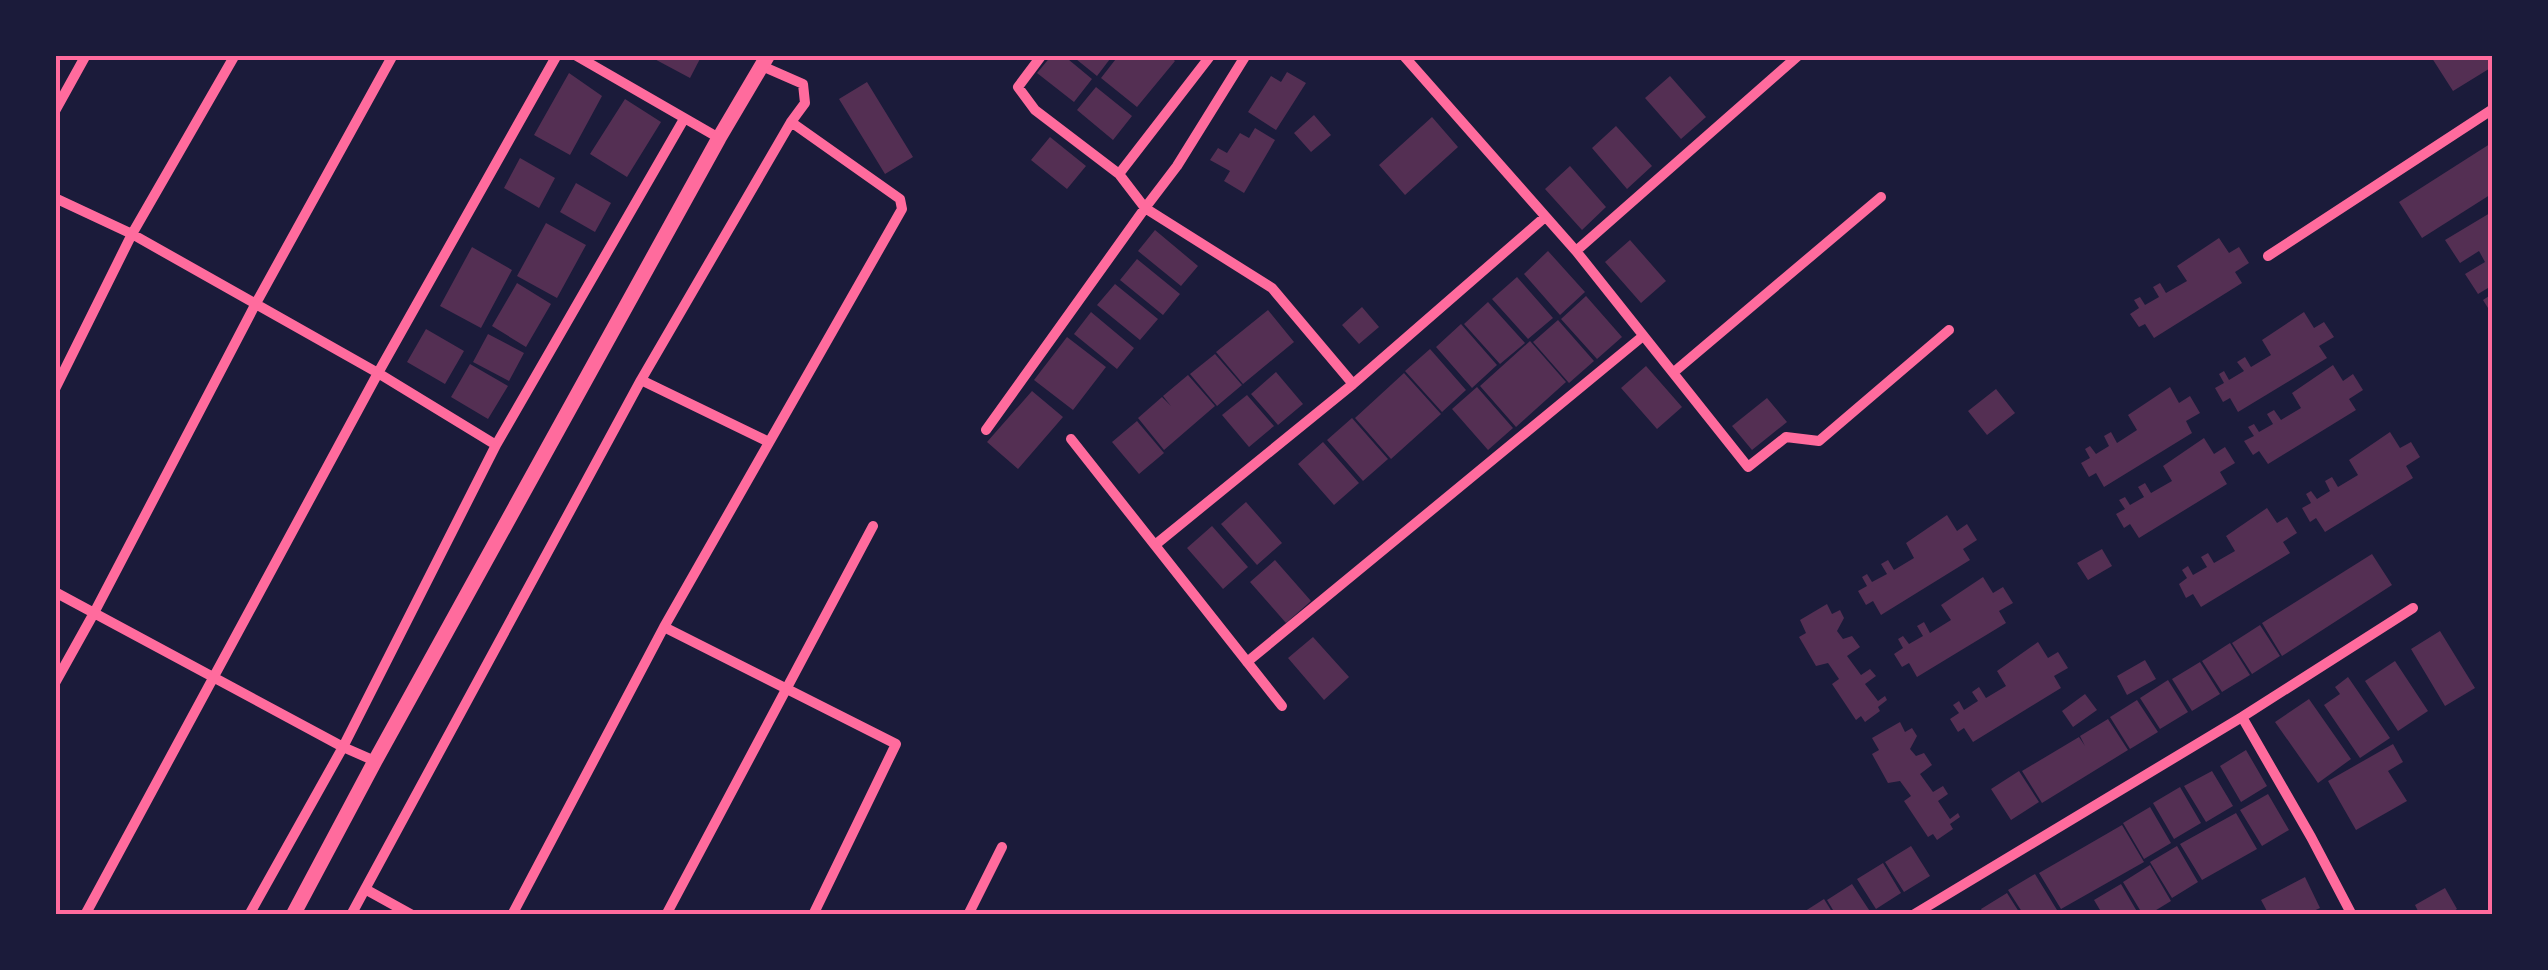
<svg xmlns="http://www.w3.org/2000/svg" width="2548" height="970" viewBox="0 0 2548 970" font-family="'Noto Sans',sans-serif">
<rect width="100%" height="100%" fill="#1b1b3a"/>
<path fill="#542f53" d="M647 55H702L690 78Z
M1052 55H1063L1092 79 1074 102 1037 73Z
M1071 55H1113L1097 76Z
M1119 55H1168L1175 61 1137 107 1101 78Z
M2430 55H2485L2492 67 2453 91Z
M1287 72 1306 83 1276 130 1248 112 1271 76 1281 82Z
M569 73 602 96 570 155 534 135Z
M1670 76 1706 117 1681 139 1645 98Z
M867 82 913 157 885 174 839 99Z
M1096 87 1132 116 1113 140 1077 110Z
M625 99 661 122 627 177 590 154Z
M1314 115 1331 135 1311 152 1294 133Z
M1432 117 1458 147 1405 195 1379 165Z
M1616 126 1652 166 1627 189 1592 148Z
M1255 128 1275 140 1244 193 1224 181 1230 171 1210 160 1218 148 1227 153 1240 133 1249 138Z
M1050 137 1086 166 1067 189 1031 160Z
M2493 142V193L2422 238 2399 202Z
M520 158 555 178 539 208 504 188Z
M1570 166 1606 207 1582 230 1545 189Z
M576 183 611 203 595 232 560 212Z
M2490 213 2493 218V316L2483 300 2492 294 2488 288 2478 294 2465 274 2485 262 2479 251 2460 263 2445 240Z
M546 223 586 245 557 298 517 276Z
M1155 230 1198 266 1181 286 1138 251Z
M2219 238 2229 253 2239 247 2249 263 2235 272 2242 283 2154 338 2145 324 2139 327 2130 314 2139 308 2134 300 2140 297 2145 305 2159 297 2153 287 2160 283 2166 293 2187 281 2177 266Z
M1630 240 1666 281 1641 303 1605 262Z
M472 247 512 270 481 328 440 306Z
M1548 251 1585 292 1560 315 1524 274Z
M1137 259 1180 294 1163 315 1120 280Z
M1517 277 1553 318 1528 339 1492 299Z
M517 283 551 304 526 347 492 326Z
M1115 284 1158 319 1140 340 1097 305Z
M1586 296 1622 337 1597 359 1561 319Z
M1488 302 1525 343 1500 364 1464 324Z
M1362 307 1379 327 1359 344 1342 325Z
M1268 310 1294 342 1243 384 1216 352Z
M1091 312 1134 348 1117 369 1074 334Z
M2304 312 2314 328 2324 322 2334 337 2319 346 2327 358 2238 412 2230 398 2223 402 2215 388 2224 383 2219 374 2224 371 2229 380 2244 371 2237 362 2245 357 2251 367 2271 355 2262 340Z
M1558 320 1594 361 1569 383 1533 342Z
M1461 324 1497 365 1472 388 1436 347Z
M426 329 464 351 445 384 407 362Z
M488 334 524 353 509 381 473 362Z
M1067 337 1106 367 1073 410 1034 380Z
M1530 341 1566 382 1516 427 1480 386Z
M1430 349 1466 390 1442 412 1405 371Z
M1215 354 1242 385 1217 406 1190 374Z
M470 364 508 386 488 419 451 397Z
M2333 365 2343 381 2353 374 2363 390 2349 399 2356 410 2268 464 2259 451 2253 455 2244 441 2254 436 2248 427 2254 424 2259 432 2273 424 2267 414 2274 410 2281 420 2301 408 2292 393Z
M1646 366 1682 407 1657 429 1621 388Z
M1276 372 1303 404 1278 425 1251 394Z
M1404 373 1441 414 1391 459 1355 418Z
M1188 375 1215 406 1164 450 1138 418 1162 397 1171 406 1163 396Z
M1477 387 1513 428 1488 450 1452 409Z
M2170 387 2179 403 2190 396 2200 413 2186 421 2192 433 2104 487 2096 473 2089 477 2081 463 2090 458 2085 449 2090 446 2096 454 2109 446 2104 436 2111 432 2117 443 2137 430 2128 415Z
M1996 389 2015 413 1987 435 1968 411Z
M1032 391 1063 417 1018 469 987 442Z
M1247 395 1274 426 1249 447 1222 415Z
M1767 398 1787 422 1752 450 1732 426Z
M1352 418 1388 459 1363 481 1327 440Z
M1137 421 1164 453 1139 474 1112 442Z
M2390 432 2400 448 2411 442 2420 457 2406 466 2413 478 2325 532 2316 518 2310 522 2302 508 2311 503 2306 494 2311 491 2317 499 2330 491 2325 481 2332 477 2338 487 2358 475 2349 460Z
M2204 438 2214 454 2225 447 2235 463 2220 472 2227 484 2139 538 2130 524 2124 528 2116 514 2125 509 2119 500 2125 497 2130 505 2144 497 2138 487 2145 483 2151 493 2172 481 2163 466Z
M1323 442 1359 483 1334 505 1298 464Z
M1246 502 1282 543 1257 565 1221 524Z
M2267 508 2277 523 2287 517 2297 533 2283 542 2290 553 2201 607 2193 594 2186 598 2179 584 2187 578 2182 570 2188 566 2193 575 2207 567 2201 557 2208 553 2214 563 2235 551 2226 536Z
M1947 515 1957 531 1967 524 1977 540 1963 549 1970 560 1881 615 1873 601 1866 605 1858 591 1867 586 1862 577 1867 574 1872 582 1887 574 1881 564 1888 560 1894 570 1914 558 1906 543Z
M1212 526 1248 567 1223 589 1187 548Z
M2102 549 2112 566 2088 580 2077 563Z
M2372 554 2392 585 2282 656 2262 623Z
M1275 560 1311 601 1286 623 1250 582Z
M1983 577 1993 593 2003 587 2013 603 1999 611 2006 623 1917 677 1909 663 1902 667 1894 654 1903 648 1898 639 1903 636 1909 644 1923 636 1917 626 1924 622 1930 633 1951 620 1941 605Z
M1827 604 1832 614 1840 610 1844 618 1837 631 1843 639 1852 636 1860 647 1847 656 1861 675 1870 669 1876 676 1865 684 1878 701 1885 696 1887 700 1878 707 1880 711 1865 722 1861 716 1856 720 1832 684 1839 679 1828 663 1816 666 1799 637 1806 633 1800 620Z
M2260 625 2280 656 2252 674 2232 643Z
M2440 631 2475 688 2445 706 2411 649Z
M1313 637 1349 677 1324 700 1288 658Z
M2038 642 2048 658 2058 652 2068 668 2054 676 2061 688 1973 742 1964 728 1958 732 1950 719 1959 713 1953 705 1959 701 1964 710 1978 701 1972 692 1979 687 1986 698 2006 686 1997 671Z
M2230 643 2250 675 2222 692 2202 661Z
M2145 660 2156 679 2127 695 2117 676Z
M2395 661 2428 711 2398 731 2365 681Z
M2200 662 2220 694 2192 711 2172 679Z
M2348 677 2390 738 2360 758 2324 705 2340 694 2335 687Z
M2168 680 2188 712 2160 729 2140 698Z
M2085 694 2097 710 2073 727 2062 711Z
M2309 699 2351 759 2318 783 2275 722Z
M2137 700 2158 732 2130 749 2110 717Z
M2108 719 2128 750 2042 803 2022 771 2079 737 2085 746 2080 736Z
M1900 722 1905 732 1912 728 1917 736 1910 749 1916 756 1924 753 1932 765 1920 774 1933 792 1943 786 1948 794 1938 801 1950 819 1958 813 1960 817 1950 824 1953 829 1937 840 1933 834 1928 837 1904 801 1911 796 1900 781 1888 783 1872 754 1879 750 1872 738Z
M2393 744 2403 762 2388 771 2407 801 2356 830 2328 781Z
M2246 750 2267 786 2241 802 2220 766Z
M2019 771 2039 802 2011 820 1991 789Z
M2212 771 2233 806 2206 822 2184 786Z
M2180 787 2201 823 2174 839 2153 803Z
M2268 794 2289 830 2262 846 2240 810Z
M2150 807 2171 843 2144 859 2123 823Z
M2236 813 2257 849 2202 880 2180 844Z
M2122 825 2144 862 2061 909 2039 873Z
M1911 846 1930 876 1904 892 1885 862Z
M2177 846 2198 882 2172 898 2150 862Z
M1883 863 1901 893 1876 909 1857 879Z
M2150 865 2171 901 2148 915H2143L2123 882Z
M2035 874 2057 910 2048 915H2024L2008 890Z
M2305 877 2320 908 2305 915H2269L2261 900Z
M1852 884 1871 913 1836 915 1827 900Z
M2121 884 2139 915H2103L2094 900Z
M2445 888 2457 909 2448 915H2420L2415 905Z
M2007 893 2021 915H1984L1981 909Z
M1824 899 1834 915H1799Z"/>
<g fill="none" stroke-linecap="round" stroke-linejoin="round">
<path stroke="#ff6b9d" stroke-width="10" d="M575 55 719 138
M1042 55 1018 87 1035 110 1119 174 1145 208 1272 288 1353 384
M1403 55 1576 251 1748 467 1786 437 1819 441 1949 330
M55 111 86 55
M1119 174 1211 55
M55 198 132 234 378 373 496 445
M1576 251 1799 55
M2268 256 2493 109
M1674 372 1881 197
M641 380 769 442
M55 389 132 234 235 55
M986 430 1145 208 1177 166 1246 55
M1071 439 1282 706
M1155 545 1353 384 1545 217
M55 592 343 747 375 761
M664 627 896 744 813 915
M1247 662 1643 336
M55 683 94 613 255 305 393 55
M2242 717 2311 837 2352 915
M365 889 412 915
M85 915 378 373 557 55
M249 915 343 747 496 445 684 119
M351 915 641 380 791 122 805 103 803 84 762 66
M512 915 664 627 902 209 900 199 791 122
M666 915 873 526
M968 915 1002 847
M1913 915 2242 717 2413 608"/>
<path stroke="#ff6b9d" stroke-width="15" d="M293 915 375 761 719 138 768 55"/>
</g>
<rect width="2548" height="970" fill="none" stroke="#1b1b3a" stroke-width="115"/>
<rect x="58" y="58" width="2432" height="854" fill="none" stroke="#ff6b9d" stroke-width="4"/>
</svg>
